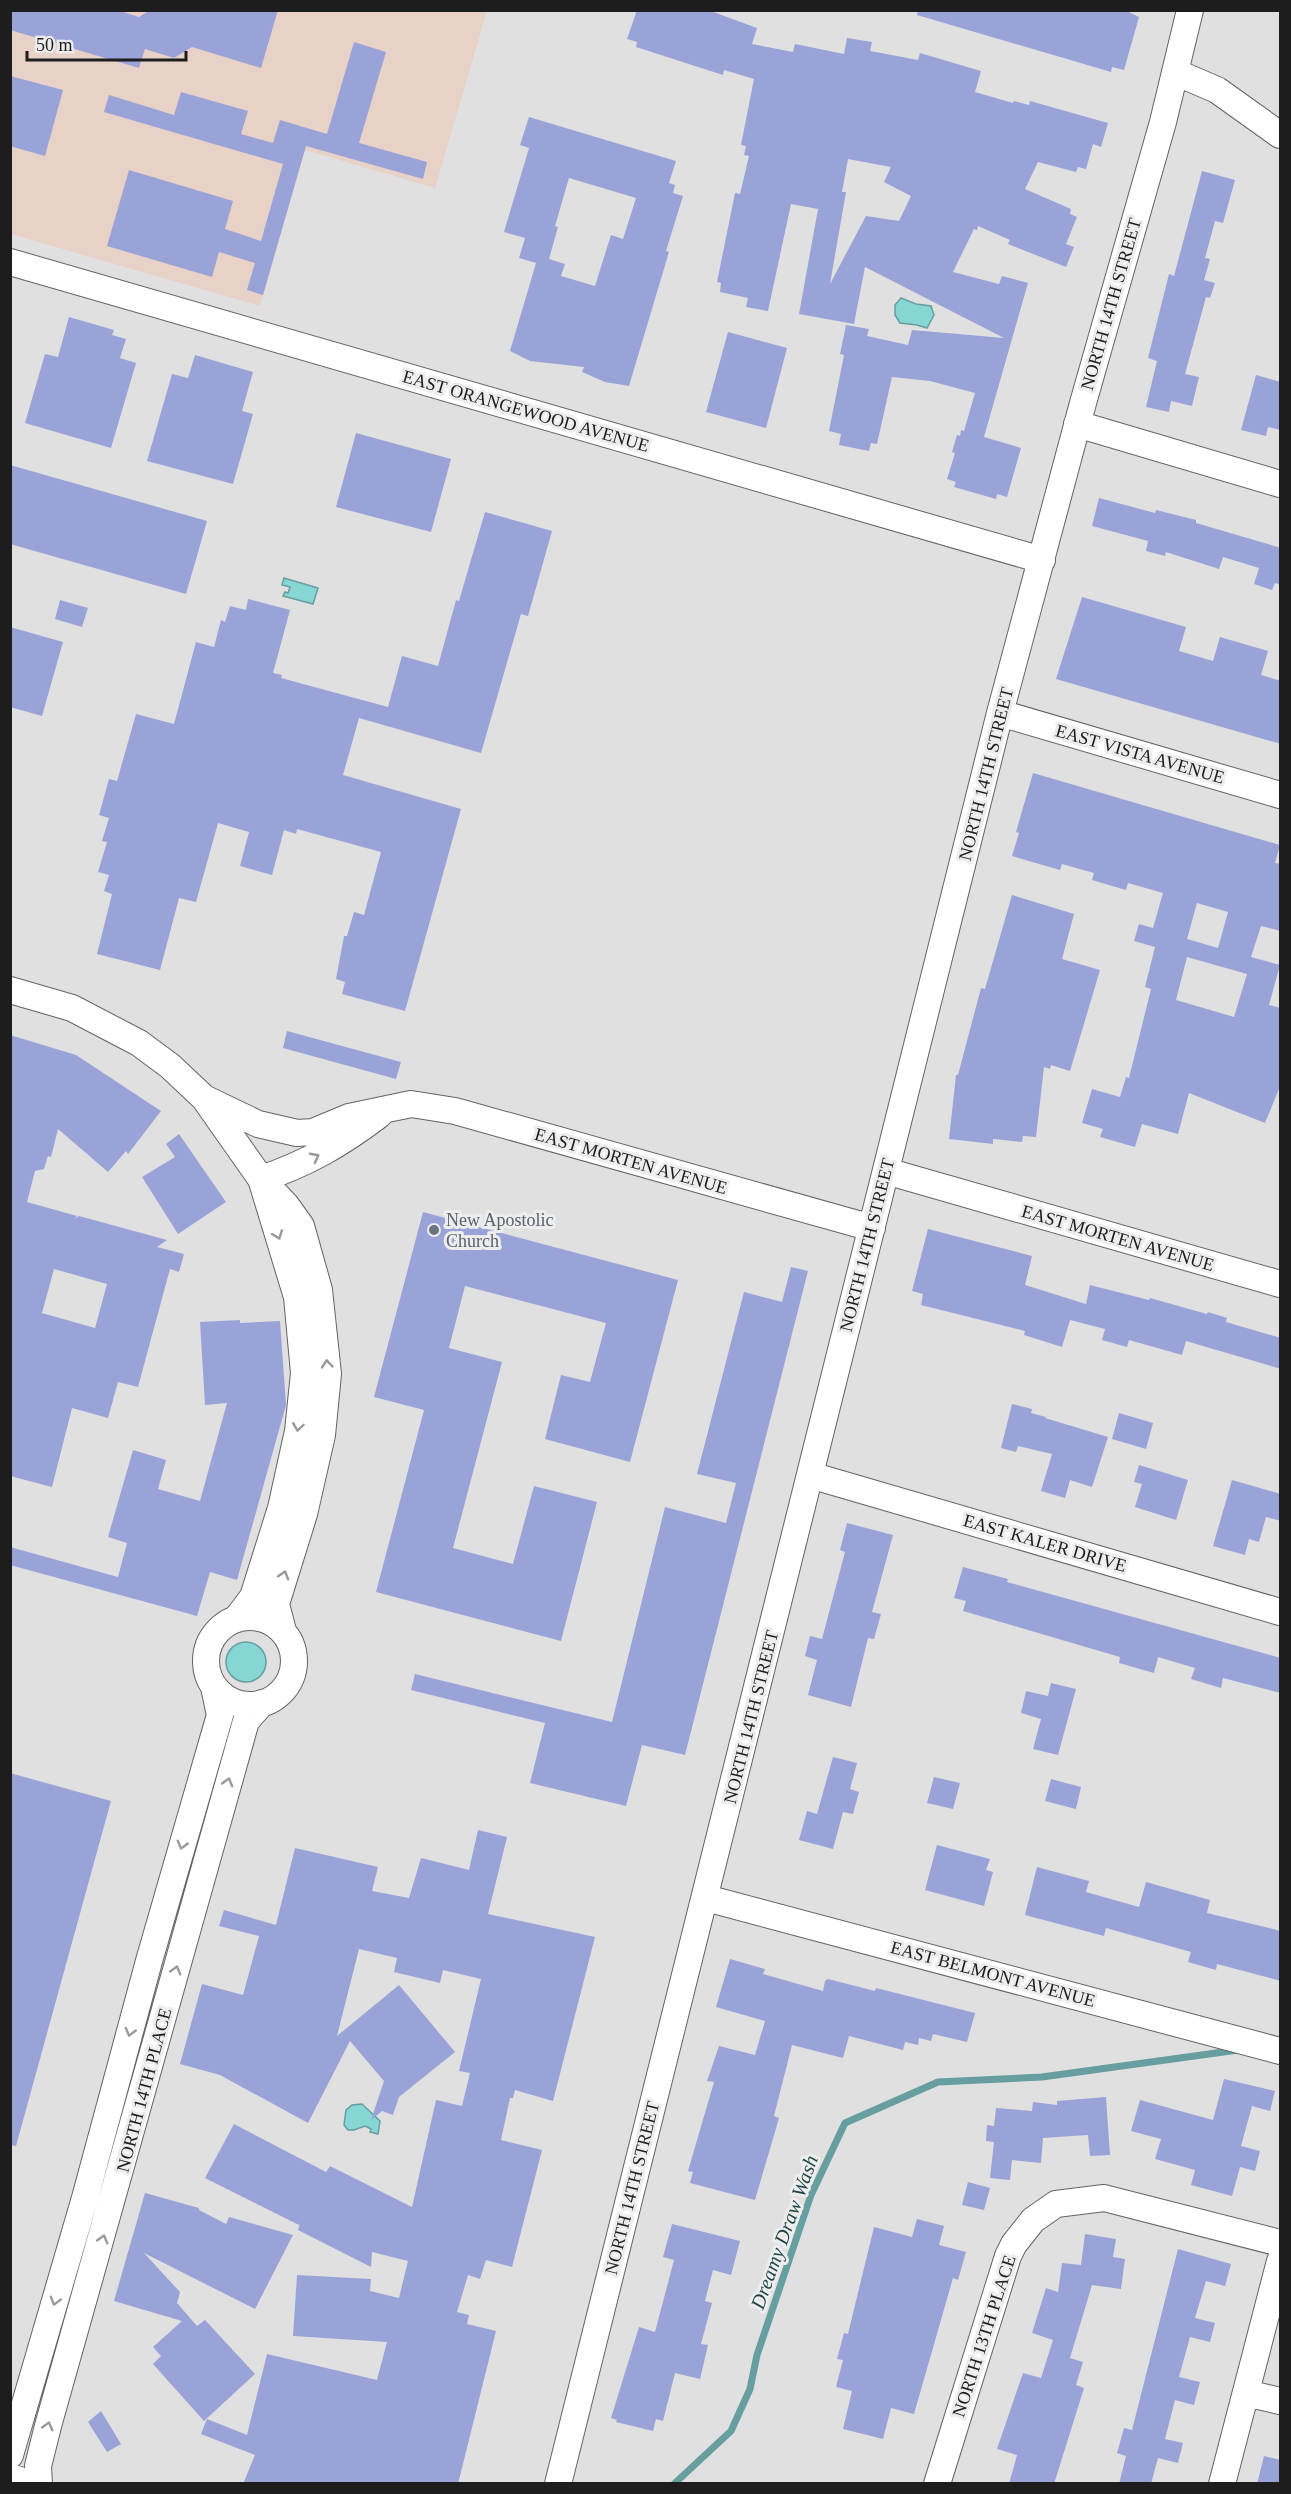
<svg xmlns="http://www.w3.org/2000/svg" width="1291" height="2494" viewBox="0 0 1291 2494" font-family="Georgia,serif">
<rect width="100%" height="100%" fill="#e0e0e1"/>
<path fill="#e8d1c6" d="M10 11H487L435 188 305 150 260 306 11 234Z"/>
<path fill="#87d6d6" stroke="#679e9f" stroke-width="1.5" d="M901 298 916 304 931 306 934 315 927 328 917 325 900 323 895 315V305Z
M284 578 318 588 313 604 283 596 285 592 288 593 290 587 282 585Z
M226 1662a20 20 0 1 1 40 0a20 20 0 1 1-40 0Z
M362 2104 380 2121 378 2134 370 2132 371 2129 365 2126 354 2130H348L344 2125 346 2110 352 2105Z"/>
<g fill="none" stroke-linecap="round" stroke-linejoin="round">
<path stroke="#679e9f" stroke-width="7" d="M674 2484 731 2431 750 2389 757 2355 811 2195 845 2123 938 2082 1042 2077 1238 2050"/>
</g>
<path fill="#9aa3d8" fill-rule="evenodd" d="M10 10H117L139 17 150 10H278L261 68 192 47 174 58 145 49 139 68 10 30Z
M637 10H708L757 28 752 44 793 52 795 44 844 54 847 38 872 42 870 51 918 60 920 53 981 71 975 92 1013 103 1014 101 1029 105 1030 101 1108 123 1101 147 1093 144 1086 169 1078 167 1076 172 1038 162 1025 189 1071 209 1070 214 1077 217 1066 244 1074 247 1066 267 1008 244 1010 240 978 226 977 230 974 229 953 272 999 284 1002 276 1028 283 984 437 1021 448 1007 497 997 494 996 499 954 487 956 482 947 479 955 453 952 452 957 435 960 436 961 430 964 431 975 393 930 381 892 377 877 444 871 443 869 451 839 445 841 434 829 431 844 355 840 354 846 325 869 329 867 336 908 345 912 330 1004 338 865 267 854 324 799 314 818 209 791 204 768 311 746 307 748 298 720 292 721 283 717 282 735 193 740 194 749 156 744 155 746 146 741 145 754 79 724 70 723 75 636 47 637 42 627 39ZM848 159 891 167 884 182 911 196 899 221 866 216 830 284 846 192H842Z
M918 10H1125L1139 17 1124 70 1112 67 1111 72 917 15Z
M354 42 386 52 359 143 427 162 423 179 306 146 263 295 247 290 255 263 219 252 212 277 107 246 129 170 233 201 225 229 261 241 283 164 104 112 109 95 174 115 181 92 248 111 241 134 273 143 280 120 327 134Z
M10 76 63 90 45 156 10 146Z
M529 117 676 161 669 183 675 185 673 193 683 196 666 251 669 252 629 386 605 382 582 372 584 367 530 361 510 351 536 263 519 258 525 238 504 232 529 148 520 145ZM569 178 636 198 623 239 611 235 595 286 561 276 565 264 549 259 558 227 555 226Z
M1202 171 1235 180 1223 223 1215 221 1205 258 1210 259 1204 280 1215 283 1210 298 1206 297 1185 374 1199 377 1192 406 1171 401 1169 412 1146 407 1157 361 1148 358 1169 274 1174 276Z
M69 317 114 330 112 335 126 339 120 358 136 363 111 448 25 423 45 354 58 357Z
M728 332 787 348 766 428 706 412Z
M195 355 253 372 242 411 253 414 233 484 147 461 172 374 188 378Z
M1256 375 1281 382V430L1268 427 1266 436 1241 430Z
M356 433 451 459 431 532 336 507Z
M10 465 207 521 186 594 10 544Z
M1099 498 1155 513 1156 510 1196 520V523L1281 548V585L1275 583 1272 590 1254 584 1259 568 1223 557 1219 569 1166 552 1165 556 1146 551 1148 541 1092 526Z
M485 512 552 531 528 616 521 614 481 753 359 718 343 775 461 809 405 1011 342 994 345 982 336 979 344 936H347L354 912 364 915 381 852 297 829 296 834 284 830 272 875 240 866 249 832 218 823 196 902 179 898 160 970 97 954 112 894 104 891 109 875 98 872 107 842 102 841 109 818 99 815 109 779 117 781 136 714 174 724 196 642 214 647 221 620 225 622 230 606 246 610 248 599 290 610 273 673 282 675 281 678 388 707 402 656 438 666 456 600 459 601Z
M1082 597 1186 627 1179 651 1213 661 1220 637 1268 651 1261 675 1281 681V744L1056 679Z
M60 600 88 608 82 627 55 619Z
M10 627 63 642 42 716 10 707Z
M1033 773 1280 845 1275 863 1281 864V931L1261 926 1251 957 1280 965 1269 1005 1281 1008V1084L1265 1123 1189 1093 1178 1134 1142 1124 1135 1147 1100 1137 1103 1129 1082 1123 1092 1089 1120 1097 1126 1077 1129 1078 1151 989 1145 987 1155 947 1134 941 1139 924 1153 928 1163 893 1128 883 1126 890 1092 880 1094 873 1062 864 1060 870 1012 856 1019 833 1016 832ZM1197 903 1228 912 1218 948 1187 939ZM1187 957 1247 974 1234 1017 1176 1000Z
M1012 895 1074 914 1062 959 1100 970 1070 1071 1051 1065 1050 1069 1044 1067 1036 1137 1023 1136 1022 1142 993 1139V1144L949 1139 956 1075H958L981 988 985 989Z
M287 1031 401 1062 396 1079 283 1048Z
M10 1035 76 1055 161 1111 128 1154 126 1151 108 1172 58 1129 51 1157 48 1156 44 1169 35 1171 27 1202 77 1216 74 1219 79 1216 167 1240 157 1247 184 1254 179 1272 170 1269 138 1387 118 1382 108 1418 72 1408 52 1487 10 1476ZM54 1269 107 1284 95 1328 42 1313Z
M179 1134 226 1202 178 1234 142 1177 175 1157 166 1144Z
M423 1212 678 1280 630 1462 545 1439 561 1375 590 1382 606 1323 465 1286 449 1348 502 1362 453 1548 513 1564 534 1486 597 1502 561 1641 376 1592 424 1410 374 1397Z
M928 1229 1032 1256 1025 1285 1086 1304 1090 1285 1149 1300 1150 1298 1207 1314 1208 1312 1227 1318 1226 1322 1281 1338V1369L1186 1341 1182 1355 1129 1340 1127 1347 1102 1340 1105 1329 1070 1320 1062 1347 1024 1335 1025 1331 921 1305 923 1294 912 1291Z
M791 1267 808 1271 685 1755 642 1745 626 1806 530 1783 545 1723 411 1690 415 1674 612 1722 665 1507 726 1523 736 1483 697 1474 744 1292 782 1302Z
M240 1320V1323L280 1321 286 1405 237 1580 210 1572 197 1616 10 1565V1547L118 1577 127 1543 108 1537 133 1450 166 1460 158 1489 200 1501 227 1403 205 1405 200 1322Z
M1012 1404 1032 1409 1031 1413 1046 1417 1045 1418 1108 1437 1092 1487 1070 1480 1065 1498 1041 1491 1052 1454 1018 1446 1016 1452 1001 1448Z
M1119 1413 1153 1423 1146 1449 1112 1439Z
M1139 1465 1188 1480 1176 1520 1135 1507 1142 1484 1134 1482Z
M1232 1480 1281 1494V1521L1266 1517 1259 1542 1249 1539 1245 1555 1213 1546Z
M847 1523 893 1535 872 1612 881 1614 874 1639 868 1638 851 1707 808 1695 817 1660 805 1656 810 1636 822 1639 845 1552 840 1550Z
M963 1567 1008 1579 1007 1582 1281 1658V1693L1223 1678 1221 1688 1191 1679 1195 1668 1158 1657 1154 1673 1119 1663 1120 1657 963 1611 966 1601 954 1598Z
M1051 1683 1076 1689 1058 1755 1033 1749 1041 1719 1021 1713 1026 1691 1048 1696Z
M833 1757 857 1763 850 1789 859 1792 853 1814 843 1812 833 1849 799 1840 807 1811 817 1814Z
M10 1773 111 1801 16 2146 10 2145Z
M934 1777 960 1783 953 1809 927 1803Z
M1051 1779 1081 1787 1076 1809 1045 1801Z
M478 1830 507 1837 488 1914 595 1937 553 2101 515 2090 513 2098H510L501 2140 542 2150 512 2267 486 2260 480 2279 468 2275 457 2312 469 2315 467 2324 496 2331 458 2484H243L255 2455 201 2434 207 2419 247 2435 267 2354 377 2380 387 2342 293 2336 297 2275 371 2279 370 2291 399 2298 408 2261 372 2252 371 2267 298 2230 300 2223 299 2225 205 2178 234 2124 326 2172 330 2166 412 2207 436 2100 462 2106 470 2073 459 2071 481 1979 443 1970 440 1983 394 1972 397 1958 359 1949 337 2036 399 1985 455 2052 399 2097 393 2115 382 2111 371 2120 384 2081 350 2041 308 2123 220 2075 180 2064 202 1984 243 1995 259 1936 219 1926 224 1910 276 1925 295 1848 378 1867 372 1891 409 1898 421 1858 469 1870Z
M937 1845 990 1859 986 1870 993 1872 984 1906 925 1890Z
M1037 1867 1089 1881 1086 1892 1139 1907 1146 1882 1210 1900 1207 1913 1281 1931V1981L1217 1964 1216 1970 1188 1962 1191 1952 1106 1928 1104 1936 1025 1915Z
M730 1959 765 1969 763 1974 823 1991 825 1981 828 1979 875 1991 876 1988 975 2013 967 2042 933 2034 931 2041 919 2038 918 2045 905 2042 903 2050 849 2036 843 2058 792 2045 774 2116 779 2118 755 2200 690 2183 693 2172 688 2171 714 2082 707 2081 719 2046 755 2055 765 2021 716 2007Z
M1224 2079 1275 2091 1270 2111 1252 2106 1241 2146 1260 2151 1255 2171 1240 2167 1232 2196 1191 2185 1195 2170 1155 2159 1161 2139 1131 2131 1140 2100 1213 2120Z
M1106 2097 1110 2155 1090 2156 1088 2135 1043 2138 1041 2163 1012 2160 1010 2180 990 2178 994 2142 986 2141 987 2125 994 2126 996 2108 1032 2111 1033 2102 1057 2105V2101Z
M968 2182 990 2188 984 2210 962 2205Z
M145 2193 199 2208V2210L226 2224 229 2217 293 2235 255 2309 144 2253 180 2292 177 2303 197 2326 205 2320 255 2374 204 2421 153 2364 161 2356 153 2347 182 2321 114 2301Z
M917 2219 944 2226 939 2245 966 2252 958 2280 953 2278 914 2414 891 2408 883 2439 843 2429 852 2391 836 2387 843 2360 837 2359 844 2333 848 2334 874 2227 912 2237Z
M672 2224 740 2241 731 2275 713 2270 705 2301 712 2303 701 2344 708 2345 700 2379 675 2373 663 2421 656 2419 653 2431 616 2422 617 2420 611 2418 639 2327 655 2332 674 2260 663 2257Z
M1085 2234 1116 2239 1113 2257 1125 2259 1121 2289 1092 2285 1070 2358 1083 2362 1076 2385 1084 2388 1054 2484H1009L1017 2455 997 2449 1023 2373 1041 2378 1053 2340 1032 2333 1046 2288 1058 2292 1062 2263 1081 2265Z
M1178 2249 1231 2264 1225 2286 1206 2281 1195 2318 1215 2323 1210 2342 1190 2337 1179 2377 1200 2382 1194 2405 1175 2400 1165 2439 1183 2443 1178 2463 1158 2458 1151 2484H1119L1126 2456 1117 2453 1124 2428 1132 2430Z
M101 2411 121 2444 107 2452 88 2422Z
M1264 2456 1281 2460V2484H1257Z"/>
<g fill="none" stroke-linecap="round" stroke-linejoin="round">
<defs>
<path id="street" d="M1175 72 1217 90 1280 135
M10 262 1042 560
M1077 424 1280 484
M1000 713 1280 795
M10 990 72 1008 139 1043 170 1066 204 1098 261 1179 286 1205 301 1226 319 1290 328 1374 322 1435 304 1514 276 1604 283 1631
M204 1098 258 1124 297 1133 313 1132 349 1117 411 1104 455 1111 872 1228
M886 1171 1280 1284
M261 1179C306 1164 341 1144 379 1115
M810 1475 1280 1612
M206 1661a44 44 0 1 1 88 0a44 44 0 1 1-88 0Z
M237 1618 253 1597 281 1508 298 1431 304 1373 297 1297 262 1182
M706 1898 1280 2051
M1246 2393 1280 2401
M10 2455 85 2198 149 1961 220 1715 214 1687
M10 2477 32 2484
M39 2484 38 2466 48 2426C116 2192 179 1956 246 1721L262 1703
M558 2484 1000 713 1083 403 1163 122 1190 10
M937 2484 1008 2256 1014 2244 1033 2220 1056 2204 1104 2198 1280 2243
M1222 2484 1280 2261"/>
</defs>
<use href="#street" stroke="#636364" stroke-width="28"/>
<use href="#street" stroke="#fff" stroke-width="26"/>
</g>
<defs><path id="oneway-chevron" d="M-2-3.5L2.5 0L-2 3.5" fill="none" stroke-width="1.6" stroke-linecap="round" stroke-linejoin="round" transform="scale(1.5)"/></defs>
<g stroke="#99999a">
<use href="#oneway-chevron" transform="translate(315 1157) rotate(-28)"/>
<use href="#oneway-chevron" transform="translate(278 1235) rotate(70)"/>
<use href="#oneway-chevron" transform="translate(327 1364) rotate(-95)"/>
<use href="#oneway-chevron" transform="translate(298 1427) rotate(98)"/>
<use href="#oneway-chevron" transform="translate(284 1575) rotate(-73)"/>
<use href="#oneway-chevron" transform="translate(228 1782) rotate(-74)"/>
<use href="#oneway-chevron" transform="translate(182 1845) rotate(106)"/>
<use href="#oneway-chevron" transform="translate(176 1970) rotate(-74)"/>
<use href="#oneway-chevron" transform="translate(130 2032) rotate(105)"/>
<use href="#oneway-chevron" transform="translate(103 2239) rotate(-74)"/>
<use href="#oneway-chevron" transform="translate(55 2301) rotate(106)"/>
<use href="#oneway-chevron" transform="translate(48 2426) rotate(-75)"/>
</g>
<circle fill="#6b7280" stroke="#ededee" stroke-width="2" cx="434" cy="1230" r="6"/>
<g text-anchor="middle" dominant-baseline="central" stroke-width="6" stroke-linejoin="round" paint-order="stroke">
<g font-size="18" fill="#1d1d1e" stroke="#ededee">
<text transform="translate(1111 304) rotate(-74)">NORTH 14TH STREET</text>
<text transform="translate(526 411) rotate(16)">EAST ORANGEWOOD AVENUE</text>
<text transform="translate(1140 754) rotate(16)">EAST VISTA AVENUE</text>
<text transform="translate(986 774) rotate(-76)">NORTH 14TH STREET</text>
<text transform="translate(631 1161) rotate(16)">EAST MORTEN AVENUE</text>
<text transform="translate(1118 1238) rotate(16)">EAST MORTEN AVENUE</text>
<text transform="translate(867 1245) rotate(-76)">NORTH 14TH STREET</text>
<text transform="translate(1045 1543) rotate(16)">EAST KALER DRIVE</text>
<text transform="translate(751 1717) rotate(-76)">NORTH 14TH STREET</text>
<text transform="translate(993 1974) rotate(15)">EAST BELMONT AVENUE</text>
<text transform="translate(144 2090) rotate(-75)">NORTH 14TH PLACE</text>
<text transform="translate(632 2188) rotate(-76)">NORTH 14TH STREET</text>
<text transform="translate(984 2336) rotate(-72)">NORTH 13TH PLACE</text>
</g>
<g font-size="18" fill="#5b616d" stroke="#ededee" text-anchor="start">
<text x="446" y="1220">New Apostolic<tspan x="446" dy="21">Church</tspan></text>
</g>
<g font-size="20" font-style="italic" fill="#1f4545" stroke="#ededee">
<text transform="translate(784 2232) rotate(-70)">Dreamy Draw Wash</text>
</g>
</g>
<rect width="1291" height="2494" fill="none" stroke="#1d1d1e" stroke-width="24"/>
<path d="M27 51v9h159v-9" fill="none" stroke="#1d1d1e" stroke-width="3"/>
<text x="36" y="51" font-size="18" fill="#1d1d1e" stroke="#ededee" stroke-width="4.5" paint-order="stroke">50 m</text>
</svg>
